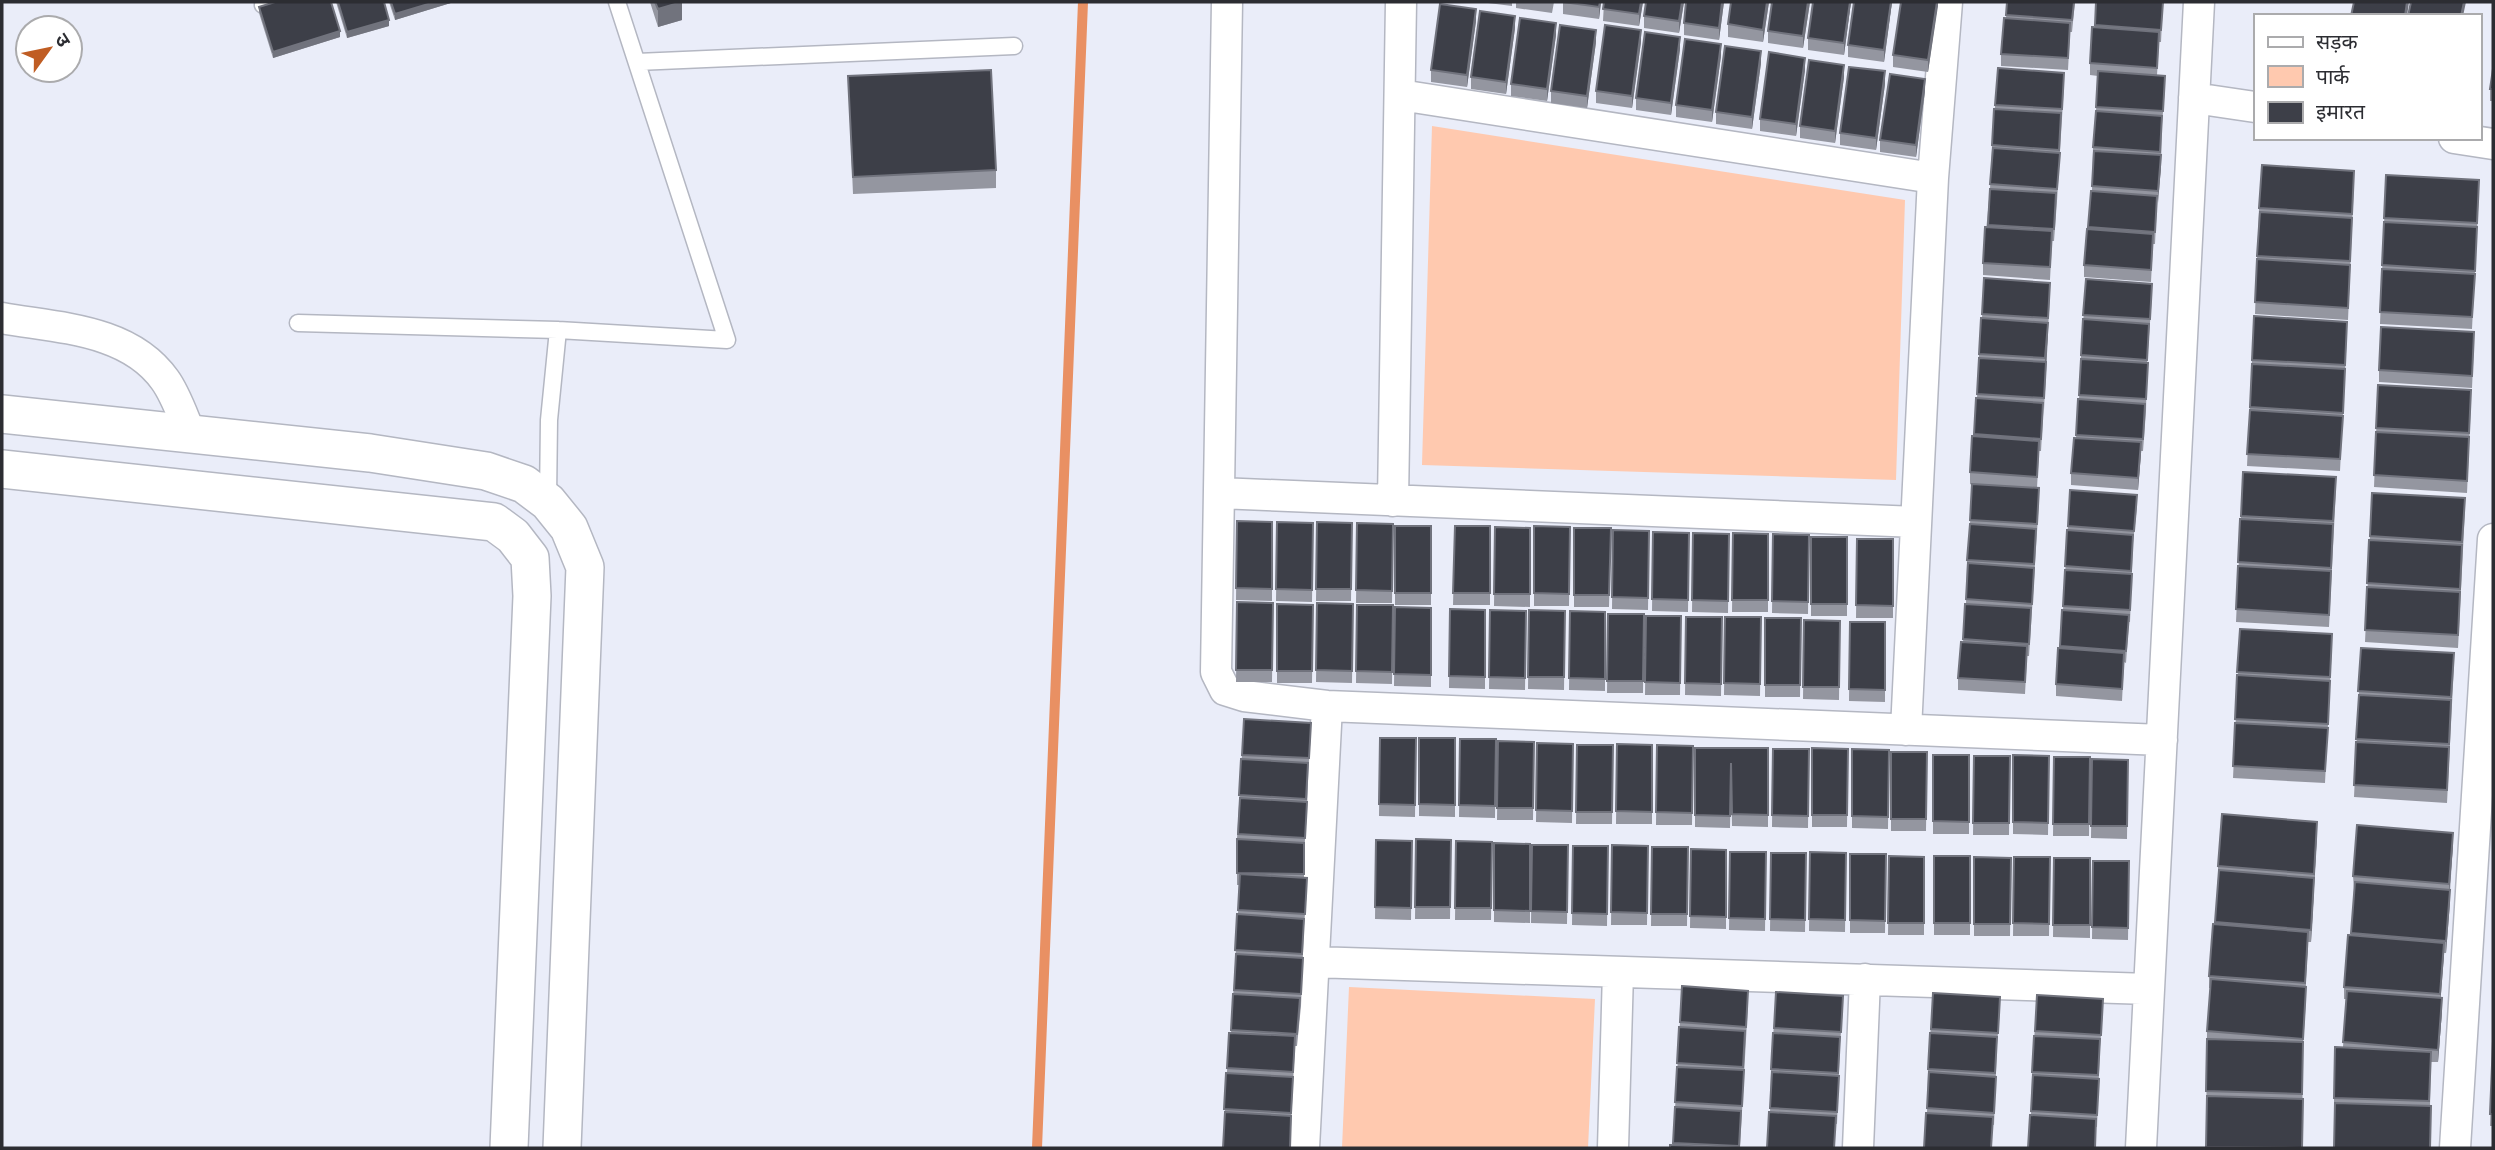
<svg xmlns="http://www.w3.org/2000/svg" width="2495" height="1150" viewBox="0 0 2495 1150" font-family="Arial,'Noto Sans Devanagari',sans-serif">
<rect width="100%" height="100%" fill="#eaedf9"/>
<path fill="#ffc9af" d="M1432 126 1905 200 1896 480 1422 465Z
M1349 987 1595 999 1588 1148H1342Z"/>
<g fill="none" stroke-linecap="round" stroke-linejoin="round">
<path stroke="#e99063" stroke-width="10" d="M1037 1148 1083 2"/>
<defs>
<path id="service" d="M263 5 273 2
M637 62 1014 46
M298 323 558 330 727 340 617 2
M548 499 549 420 558 330"/>
<path id="minor" d="M1227 2 1216 672 1225 690 1244 696 1327 706 2162 740
M1400 95 1933 178
M2194 98 2255 107
M2454 138 2493 144
M2 318C58 328 129 329 165 380 176 395 183 417 191 435
M1219 493 1916 522
M1393 501 1401 2
M1906 730 1933 178 1947 2
M1313 962 2149 989
M1304 1148 1327 706
M1613 1148 1618 972
M1858 1148 1865 979
M2141 1148 2199 2
M2455 1148 2493 539"/>
<path id="tertiary" d="M2 414 370 453 486 471 524 484 548 502 569 528 585 567 562 1148
M2 469 494 522 513 536 530 558 532 596 509 1148"/>
</defs>
<use href="#service" stroke="#b4b7c2" stroke-width="19"/>
<use href="#minor" stroke="#b4b7c2" stroke-width="33"/>
<use href="#tertiary" stroke="#b4b7c2" stroke-width="40"/>
<use href="#service" stroke="#fff" stroke-width="16"/>
<use href="#minor" stroke="#fff" stroke-width="30"/>
<use href="#tertiary" stroke="#fff" stroke-width="37"/>
</g>
<path fill="#9496a0" d="M336 2H384L389 26 347 38Z
M389 2H454L395 20Z
M650 2H682V20L658 27Z
M1480 2H1512V6Z
M1516 2H1554L1552 13 1516 8Z
M1563 2H1601L1599 19 1563 14Z
M1604 2H1643L1639 26 1603 21Z
M1646 2H1684L1679 33 1644 28V16Z
M1724 2 1719 40 1684 35V23Z
M1769 2 1763 42 1728 37V24Z
M1810 2 1803 48 1768 43V31Z
M1851 2 1844 55 1808 50V38Z
M1854 2H1892L1884 62 1848 57V45Z
M1938 2 1928 72 1893 67V55Z
M2007 2H2075L2072 32H2070L2068 70 2001 66V54L2006 18Z
M2096 2H2163L2161 42H2159L2157 75 2165 88 2162 124 2161 167 2157 203 2155 244H2153L2151 282 2084 277V265L2092 191 2093 147 2096 111 2098 76 2090 75V63L2095 27Z
M259 7 340 37 273 58 259 13Z
M1476 21 1467 87 1431 82V70Z
M1515 28 1506 94 1471 89V77Z
M1556 35 1547 101 1511 96V84Z
M1596 42 1587 108 1551 103V91Z
M1641 42 1632 108 1596 103V91Z
M1680 49 1671 115 1636 110V98Z
M1721 56 1712 122 1676 117V105Z
M1761 63 1752 129 1716 124V112Z
M1998 68 2064 85 2057 201 2054 241H2052L2050 280 1983 275V263L1990 189 1992 145Z
M2493 69V101H2490V89Z
M1805 70 1796 136 1760 131V119Z
M848 76 996 170V188L853 194Z
M1844 77 1835 143 1800 138V126Z
M1885 84 1876 150 1840 145V133Z
M1925 91 1916 157 1880 152V140Z
M2386 175 2479 192 2472 329 2380 324Z
M2354 183 2348 320 2255 314 2259 208Z
M1984 278 2050 295 2041 451H2039L2037 488 2039 500 2034 580 2029 656H2027L2025 694 1958 690V678L1963 642 1966 604 1967 560 1970 524 1972 485 1970 484V472L1977 398 1979 354 1982 318Z
M2086 279 2152 296 2147 363 2146 411 2143 451H2141L2138 490 2071 485V473L2076 438 2078 399H2079L2081 355Z
M2254 316 2347 334 2340 471 2247 466Z
M2474 344 2472 388 2379 382V370Z
M2378 385 2471 402 2467 493 2374 487Z
M2243 472 2336 489 2329 627 2236 622Z
M2070 490 2137 507 2133 543 2130 622H2129L2126 663 2124 662 2122 701 2056 696V684L2063 610Z
M2372 493 2465 510 2458 648 2365 642Z
M1237 521 1272 522V601L1236 600Z
M1277 522 1313 523 1312 602 1276 601Z
M1317 522 1352 523 1351 601H1316Z
M1357 523 1393 524 1392 603H1356Z
M1395 526H1431V605H1395Z
M1455 526H1490V605H1453Z
M1534 526 1570 527 1569 606H1534Z
M1495 527 1530 528V607L1494 606Z
M1574 528H1611L1609 607H1574Z
M1613 530 1649 531 1648 610 1612 609Z
M1653 532 1689 533 1688 612 1652 611Z
M1693 533 1729 534 1728 613 1692 612Z
M1733 533 1768 534V612H1732Z
M1773 534 1809 535 1808 614 1772 613Z
M1811 537H1847V616H1811Z
M1857 539H1893V618H1856Z
M1237 602 1273 603 1272 682H1236Z
M1317 603 1353 604 1352 683 1316 682Z
M1277 604 1313 605 1312 683H1277Z
M1357 605H1393L1392 684 1356 683Z
M1395 607 1431 608V687L1394 686Z
M1450 609 1485 610V689L1449 688Z
M1490 610 1526 611 1525 690 1489 689Z
M1529 610 1565 611 1564 690 1528 689Z
M1570 611 1605 612V691L1569 690Z
M1608 614H1644L1643 693H1607Z
M1646 616H1681L1680 695H1645Z
M1686 617H1722L1721 696 1685 695Z
M1725 617H1761L1760 696 1724 695Z
M1765 618H1801L1800 697H1765Z
M1804 620 1840 621 1839 700 1803 699Z
M1850 622H1885V702L1849 701Z
M2240 629 2332 646 2325 783 2233 778Z
M2361 648 2454 665 2447 803 2354 797Z
M1244 719 1311 735 1308 771 1307 814 1304 850V878L1307 890 1304 926 1301 1006 1297 1046H1295L1293 1084 1290 1148H1223L1229 1033H1231L1238 914 1239 885H1237V839Z
M1380 738H1416L1415 817 1379 816Z
M1419 738H1455V817L1419 816Z
M1460 739H1496L1495 818 1459 817Z
M1498 741 1534 742 1533 820H1497Z
M1537 743 1573 744 1572 823 1536 822Z
M1617 744 1652 745V824H1616Z
M1577 745H1613L1612 824H1576Z
M1657 745 1693 746 1692 825H1656Z
M1695 748H1768V827L1732 826 1731 775 1730 828 1695 827Z
M1812 748 1848 749 1847 827H1812Z
M1773 749H1809L1808 828 1772 827Z
M1852 749 1889 750 1888 829 1852 828Z
M1891 752H1927L1926 831H1891Z
M1933 755H1969V834H1933Z
M2013 755 2049 756 2048 835 2013 834Z
M1974 756H2010L2009 835H1973Z
M2054 757H2090L2089 836H2053Z
M2092 759 2128 760 2127 839 2091 838Z
M2317 834 2311 942H2308L2305 987 2306 1000 2303 1045 2302 1148H2206L2207 1031 2210 988H2209V976L2215 924 2218 878V866Z
M1416 839 1451 840 1450 919H1415Z
M1376 840 1412 841 1411 920 1375 919Z
M1456 841 1492 842 1491 920H1455Z
M1494 843 1530 844V923L1494 922Z
M1532 845H1568L1567 924 1531 923Z
M1612 845 1648 846 1647 925H1611Z
M2453 845 2446 953H2444L2440 998 2442 1011 2438 1062H2431L2430 1106 2334 1111V1098L2343 1047 2346 999H2344V987L2351 935 2354 889 2353 876Z
M1573 846H1608L1607 926 1572 925Z
M1652 847H1688L1687 926H1651Z
M1691 849 1726 850V929L1690 928Z
M1730 852H1766L1765 931 1729 930Z
M1810 852 1846 853 1845 932 1809 931Z
M1771 853H1806L1805 932 1770 931Z
M1850 854H1886L1885 933H1850Z
M1889 856 1924 857V935H1888Z
M1934 856H1970V935H1934Z
M1974 857 2011 858 2010 936H1974Z
M2014 857H2050L2049 936H2013Z
M2054 858H2090V938L2053 937Z
M2093 861H2129L2128 940 2092 939Z
M1682 986 1748 1003 1740 1148H1670L1673 1145Z
M1776 992 1843 1008 1840 1044 1837 1124 1770 1113 1771 1069Z
M1933 993 2000 1009 1997 1045 1994 1125 1927 1113 1928 1069Z
M2037 995 2103 1011 2100 1047 2097 1127 2031 1115 2032 1072Z
M2493 1041V1126H2490Z"/>
<path fill="#71737d" d="M435 2H454L395 20V14Z
M682 2V20L658 27V9Z
M1600 2H1601L1599 19V7Z
M1641 2H1643L1639 26V14Z
M1682 2H1684L1679 33V21Z
M1722 2H1724L1719 40V28Z
M1767 2H1769L1763 42V30Z
M1808 2H1810L1803 48V36Z
M1850 2H1851L1844 55V43Z
M1891 2H1892L1884 62V50Z
M1937 2H1938V6L1928 72V60Z
M2407 2H2409L2407 16H2405Z
M2464 2H2466L2463 16H2461Z
M1476 9V21L1467 87V75Z
M1515 16V28L1506 94V82Z
M389 20V26L347 38V32Z
M1556 23V35L1547 101V89Z
M1596 30V42L1587 108V96Z
M1641 30V42L1632 108V96Z
M340 31V37L273 58V52Z
M1680 37V49L1671 115V103Z
M1721 44V56L1712 122V110Z
M1761 51V63L1752 129V117Z
M1805 58V70L1796 136V124Z
M1844 65V77L1835 143V131Z
M1885 71V84L1876 150V138Z
M1925 79V91L1916 157V145Z
M2161 155V167L2158 203V191Z
M2048 323V335L2044 410 2045 358Z
M2141 442V454L2138 490V478Z
M2317 822V834L2314 886V874Z
M2453 833V845L2449 897V884Z
M2314 878V890L2311 942V930Z
M2450 890V902L2446 953V941Z
M2308 932V944L2305 996V983Z
M2444 943V955L2440 1006V994Z
M2442 998V1011L2438 1062V1050Z"/>
<path fill="#3d3f48" stroke="#71737d" stroke-width="2" d="M275 2H331L340 31 273 52 259 7Z
M338 2H384L389 20 347 32Z
M391 2H435L395 14Z
M655 2H682L658 9Z
M1563 2H1600L1599 7Z
M1604 2H1641L1639 14 1603 9Z
M1646 2H1682L1679 21 1644 16Z
M1686 2H1722L1719 28 1684 23Z
M1731 2H1767L1763 30 1728 24Z
M1772 2H1808L1803 36 1768 31Z
M1813 2H1850L1844 43 1808 38Z
M1854 2H1891L1884 50 1848 45Z
M1901 2H1937L1928 60 1893 55Z
M2007 2H2074L2072 20 2006 15Z
M2096 2H2163L2161 30 2095 25Z
M2354 2H2407L2405 16H2351Z
M2411 2H2464L2461 16H2408Z
M1440 4 1476 9 1467 75 1431 70Z
M1480 11 1515 16 1506 82 1471 77Z
M1520 18 1556 23 1547 89 1511 84Z
M2004 18 2070 23 2068 58 2001 54Z
M1560 25 1596 30 1587 96 1551 91Z
M1605 25 1641 30 1632 96 1596 91Z
M2092 27 2159 32 2157 68 2090 63Z
M1645 32 1680 37 1671 103 1636 98Z
M1685 39 1721 44 1712 110 1676 105Z
M1725 46 1761 51 1752 117 1716 112Z
M1769 52 1805 58 1796 124 1760 119Z
M1809 60 1844 65 1835 131 1800 126Z
M1849 67 1885 71 1876 138 1840 133Z
M1998 68 2064 73 2062 109 1995 105Z
M2493 69V89H2490Z
M991 70 996 170 853 177 848 76Z
M2098 71 2165 76 2163 111 2096 107Z
M1890 74 1925 79 1916 145 1880 140Z
M1994 109 2061 113 2059 150 1992 145Z
M2096 111 2162 116 2160 152 2093 147Z
M1993 148 2060 153 2057 189 1990 184Z
M2094 151 2161 155 2158 191 2092 186Z
M2262 165 2354 171 2352 214 2259 208Z
M2386 175 2479 180 2477 223 2384 218Z
M1990 189 2056 193 2054 229 1988 225Z
M2091 191 2157 196 2155 232 2088 227Z
M2260 212 2352 218 2350 261 2257 256Z
M2384 222 2477 227 2475 271 2382 265Z
M1985 227 2052 231 2050 267 1983 263Z
M2087 229 2153 234 2151 270 2084 265Z
M2257 259 2350 265 2348 308 2255 302Z
M2382 269 2475 274 2472 317 2380 312Z
M1984 278 2050 283 2048 318 1982 314Z
M2086 279 2152 284 2150 319 2083 315Z
M2254 316 2347 322 2345 365 2252 360Z
M1981 318 2048 323 2045 358 1979 354Z
M2083 319 2149 324 2147 360 2081 355Z
M2381 327 2474 332 2472 376 2379 370Z
M1979 358 2046 362 2044 398 1977 394Z
M2081 359 2148 363 2146 399 2079 395Z
M2252 364 2345 369 2343 413 2250 407Z
M2378 385 2471 390 2469 433 2376 428Z
M1976 398 2043 403 2041 439 1974 434Z
M2078 399 2145 404 2143 439 2076 435Z
M2250 410 2343 416 2340 459 2247 454Z
M2376 432 2469 437 2467 481 2374 475Z
M1972 436 2039 441 2037 477 1970 472Z
M2074 438 2141 442 2138 478 2071 473Z
M2243 472 2336 477 2333 521 2241 516Z
M1972 484 2039 488 2037 524 1970 520Z
M2070 490 2137 495 2134 531 2068 526Z
M2372 493 2465 498 2462 542 2370 536Z
M2240 519 2333 524 2331 568 2238 562Z
M1237 521 1272 522V589L1236 588Z
M1277 522 1313 523 1312 590 1276 589Z
M1317 522 1352 523 1351 589H1316Z
M1357 523 1393 524 1392 591 1356 590Z
M1970 524 2036 529 2034 564 1967 560Z
M1395 526H1431V593H1395Z
M1455 526H1490V593H1453Z
M1534 526 1570 527 1569 594 1534 593Z
M1495 527 1530 528V594H1494Z
M1574 528H1611L1609 595H1574Z
M1613 530 1649 531 1648 598 1612 597Z
M2067 530 2133 535 2131 571 2065 566Z
M1653 532 1689 533 1688 600 1652 599Z
M1693 533 1729 534 1728 601 1692 600Z
M1733 533 1768 534V600H1732Z
M1773 534 1809 535 1808 602 1772 601Z
M1811 537H1847V604H1811Z
M1857 539H1893V606L1856 605Z
M2369 540 2462 545 2460 589 2367 583Z
M1968 563 2034 568 2032 604 1966 599Z
M2238 566 2331 571 2329 615 2236 609Z
M2065 570 2132 574 2130 610 2063 606Z
M2367 587 2460 592 2458 635 2365 630Z
M1237 602 1273 603 1272 670H1236Z
M1317 603 1353 604 1352 671 1316 670Z
M1277 604 1313 605 1312 671H1277Z
M1965 604 2031 608 2029 644 1963 639Z
M1357 605H1393L1392 672 1356 671Z
M1395 607 1431 608V675L1394 674Z
M1450 609 1485 610V677L1449 676Z
M1490 610 1526 611 1525 678 1489 677Z
M1529 610 1565 611 1564 677H1528Z
M2062 610 2129 615 2126 651 2060 646Z
M1570 611 1605 612V679L1569 678Z
M1608 614H1644L1643 681H1607Z
M1646 616H1681L1680 683 1645 682Z
M1686 617H1722L1721 684 1685 683Z
M1725 617H1761L1760 684 1724 683Z
M1765 618H1801L1800 685H1765Z
M1804 620 1840 621 1839 687H1803Z
M1850 622H1885V690L1849 689Z
M2240 629 2332 634 2330 677 2237 672Z
M1961 642 2027 646 2025 682 1958 678Z
M2058 648 2124 653 2122 689 2056 684Z
M2361 648 2454 653 2451 697 2358 691Z
M2237 675 2330 681 2328 724 2235 719Z
M2359 695 2451 700 2449 744 2356 739Z
M1244 719 1311 723 1309 758 1242 755Z
M2235 723 2328 728 2325 771 2233 766Z
M1380 738H1416L1415 805 1379 804Z
M1419 738H1455V805L1419 804Z
M1460 739H1496L1495 806 1459 805Z
M1498 741 1534 742 1533 808H1497Z
M2356 742 2449 747 2447 790 2354 785Z
M1537 743 1573 744 1572 811 1536 810Z
M1617 744 1652 745V812L1616 811Z
M1577 745H1613L1612 812H1576Z
M1657 745 1693 746 1692 813 1656 812Z
M1695 748H1768V815L1732 814 1731 763 1730 816 1695 815Z
M1812 748 1848 749 1847 815H1812Z
M1773 749H1809L1808 816 1772 815Z
M1852 749 1889 750 1888 817 1852 816Z
M1891 752H1927L1926 819H1891Z
M1933 755H1969V822L1933 821Z
M2013 755 2049 756 2048 823 2013 822Z
M1974 756H2010L2009 823H1973Z
M2054 757H2090L2089 824H2053Z
M1241 759 1308 763 1306 799 1239 795Z
M2092 759 2128 760 2127 826H2091Z
M1240 798 1307 802 1305 838 1238 834Z
M2222 814 2317 822 2314 874 2218 866Z
M2357 825 2453 833 2449 884 2353 876Z
M1237 839 1304 843V874L1237 873Z
M1416 839 1451 840 1450 907H1415Z
M1376 840 1412 841 1411 908 1375 907Z
M1456 841 1492 842 1491 908H1455Z
M1494 843 1530 844V911L1494 910Z
M1532 845H1568L1567 912 1531 911Z
M1612 845 1648 846 1647 913 1611 912Z
M1573 846H1608L1607 914 1572 913Z
M1652 847H1688L1687 914H1651Z
M1691 849 1726 850V917L1690 916Z
M1730 852H1766L1765 919 1729 918Z
M1810 852 1846 853 1845 920 1809 919Z
M1771 853H1806L1805 920 1770 919Z
M1850 854H1886L1885 921 1850 920Z
M1889 856 1924 857V923H1888Z
M1934 856H1970V923H1934Z
M1974 857 2011 858 2010 924H1974Z
M2014 857H2050L2049 924 2013 923Z
M2054 858H2090V925H2053Z
M2093 861H2129L2128 928 2092 927Z
M2219 870 2314 878 2311 930 2215 922Z
M1240 874 1307 878 1305 914 1238 910Z
M2355 882 2450 890 2446 941 2351 933Z
M1237 914 1304 919 1302 954 1235 950Z
M2213 924 2308 932 2305 983 2209 976Z
M2348 935 2444 943 2440 994 2344 987Z
M1236 954 1303 958 1301 994 1234 990Z
M2211 979 2306 987 2303 1039 2207 1031Z
M1682 986 1748 991 1746 1027 1680 1022Z
M2347 991 2442 998 2438 1050 2343 1042Z
M1776 992 1843 996 1841 1032 1774 1028Z
M1933 993 2000 997 1998 1033 1931 1029Z
M1233 994 1300 998 1297 1034 1231 1030Z
M2037 995 2103 999 2101 1035 2035 1031Z
M1679 1027 1745 1031 1743 1067 1677 1063Z
M1229 1033 1295 1036 1293 1072 1227 1068Z
M1773 1033 1840 1037 1838 1073 1771 1069Z
M1930 1033 1997 1037 1995 1073 1928 1069Z
M2034 1036 2100 1039 2098 1075 2032 1072Z
M2207 1039 2303 1042 2302 1094 2206 1091Z
M2493 1041V1114H2490Z
M2335 1047 2431 1052 2429 1101 2334 1098Z
M1677 1067 1744 1070 1742 1106 1675 1102Z
M1772 1072 1839 1076 1837 1112 1770 1108Z
M1929 1072 1996 1077 1994 1113 1927 1108Z
M1226 1073 1293 1077 1291 1113 1224 1109Z
M2033 1075 2099 1079 2097 1115 2031 1111Z
M2207 1096 2303 1099 2302 1148 2206 1147Z
M2335 1103 2431 1106 2430 1148H2334Z
M1675 1107 1741 1111 1739 1146 1673 1143Z
M1225 1112 1291 1116 1290 1148H1223Z
M1769 1112 1836 1116 1834 1148H1767Z
M1926 1113 1993 1117 1991 1148H1924Z
M2030 1115 2096 1119 2095 1148H2028Z
M1670 1145 1725 1148H1670Z"/>
<rect width="2495" height="1150" fill="none" stroke="#2c2d32" stroke-width="7"/>
<rect x="2254" y="14" width="228" height="126" fill="#ffffff" stroke="#ababad" stroke-width="2"/>
<rect x="2268" y="37" width="35" height="10" fill="#ffffff" stroke="#ababad" stroke-width="2"/>
<text x="2316" y="49" font-size="21" fill="#2c2d32">सड़क</text>
<rect x="2268" y="66" width="35" height="21" fill="#ffc9af" stroke="#ababad" stroke-width="2"/>
<text x="2316" y="84" font-size="21" fill="#2c2d32">पार्क</text>
<rect x="2268" y="102" width="35" height="21" fill="#3d3f48" stroke="#ababad" stroke-width="2"/>
<text x="2316" y="119" font-size="21" fill="#2c2d32">इमारत</text>
<g transform="translate(49 49) rotate(57)"><circle r="33" fill="#ffffff" stroke="#ababad" stroke-width="2"/>
<path d="M0-5L12 26L0 18L-12 26Z" fill="#c05d23"/>
<text y="-10" font-size="19" font-weight="bold" text-anchor="middle" fill="#2c2d32">उ</text>
</g>
</svg>
